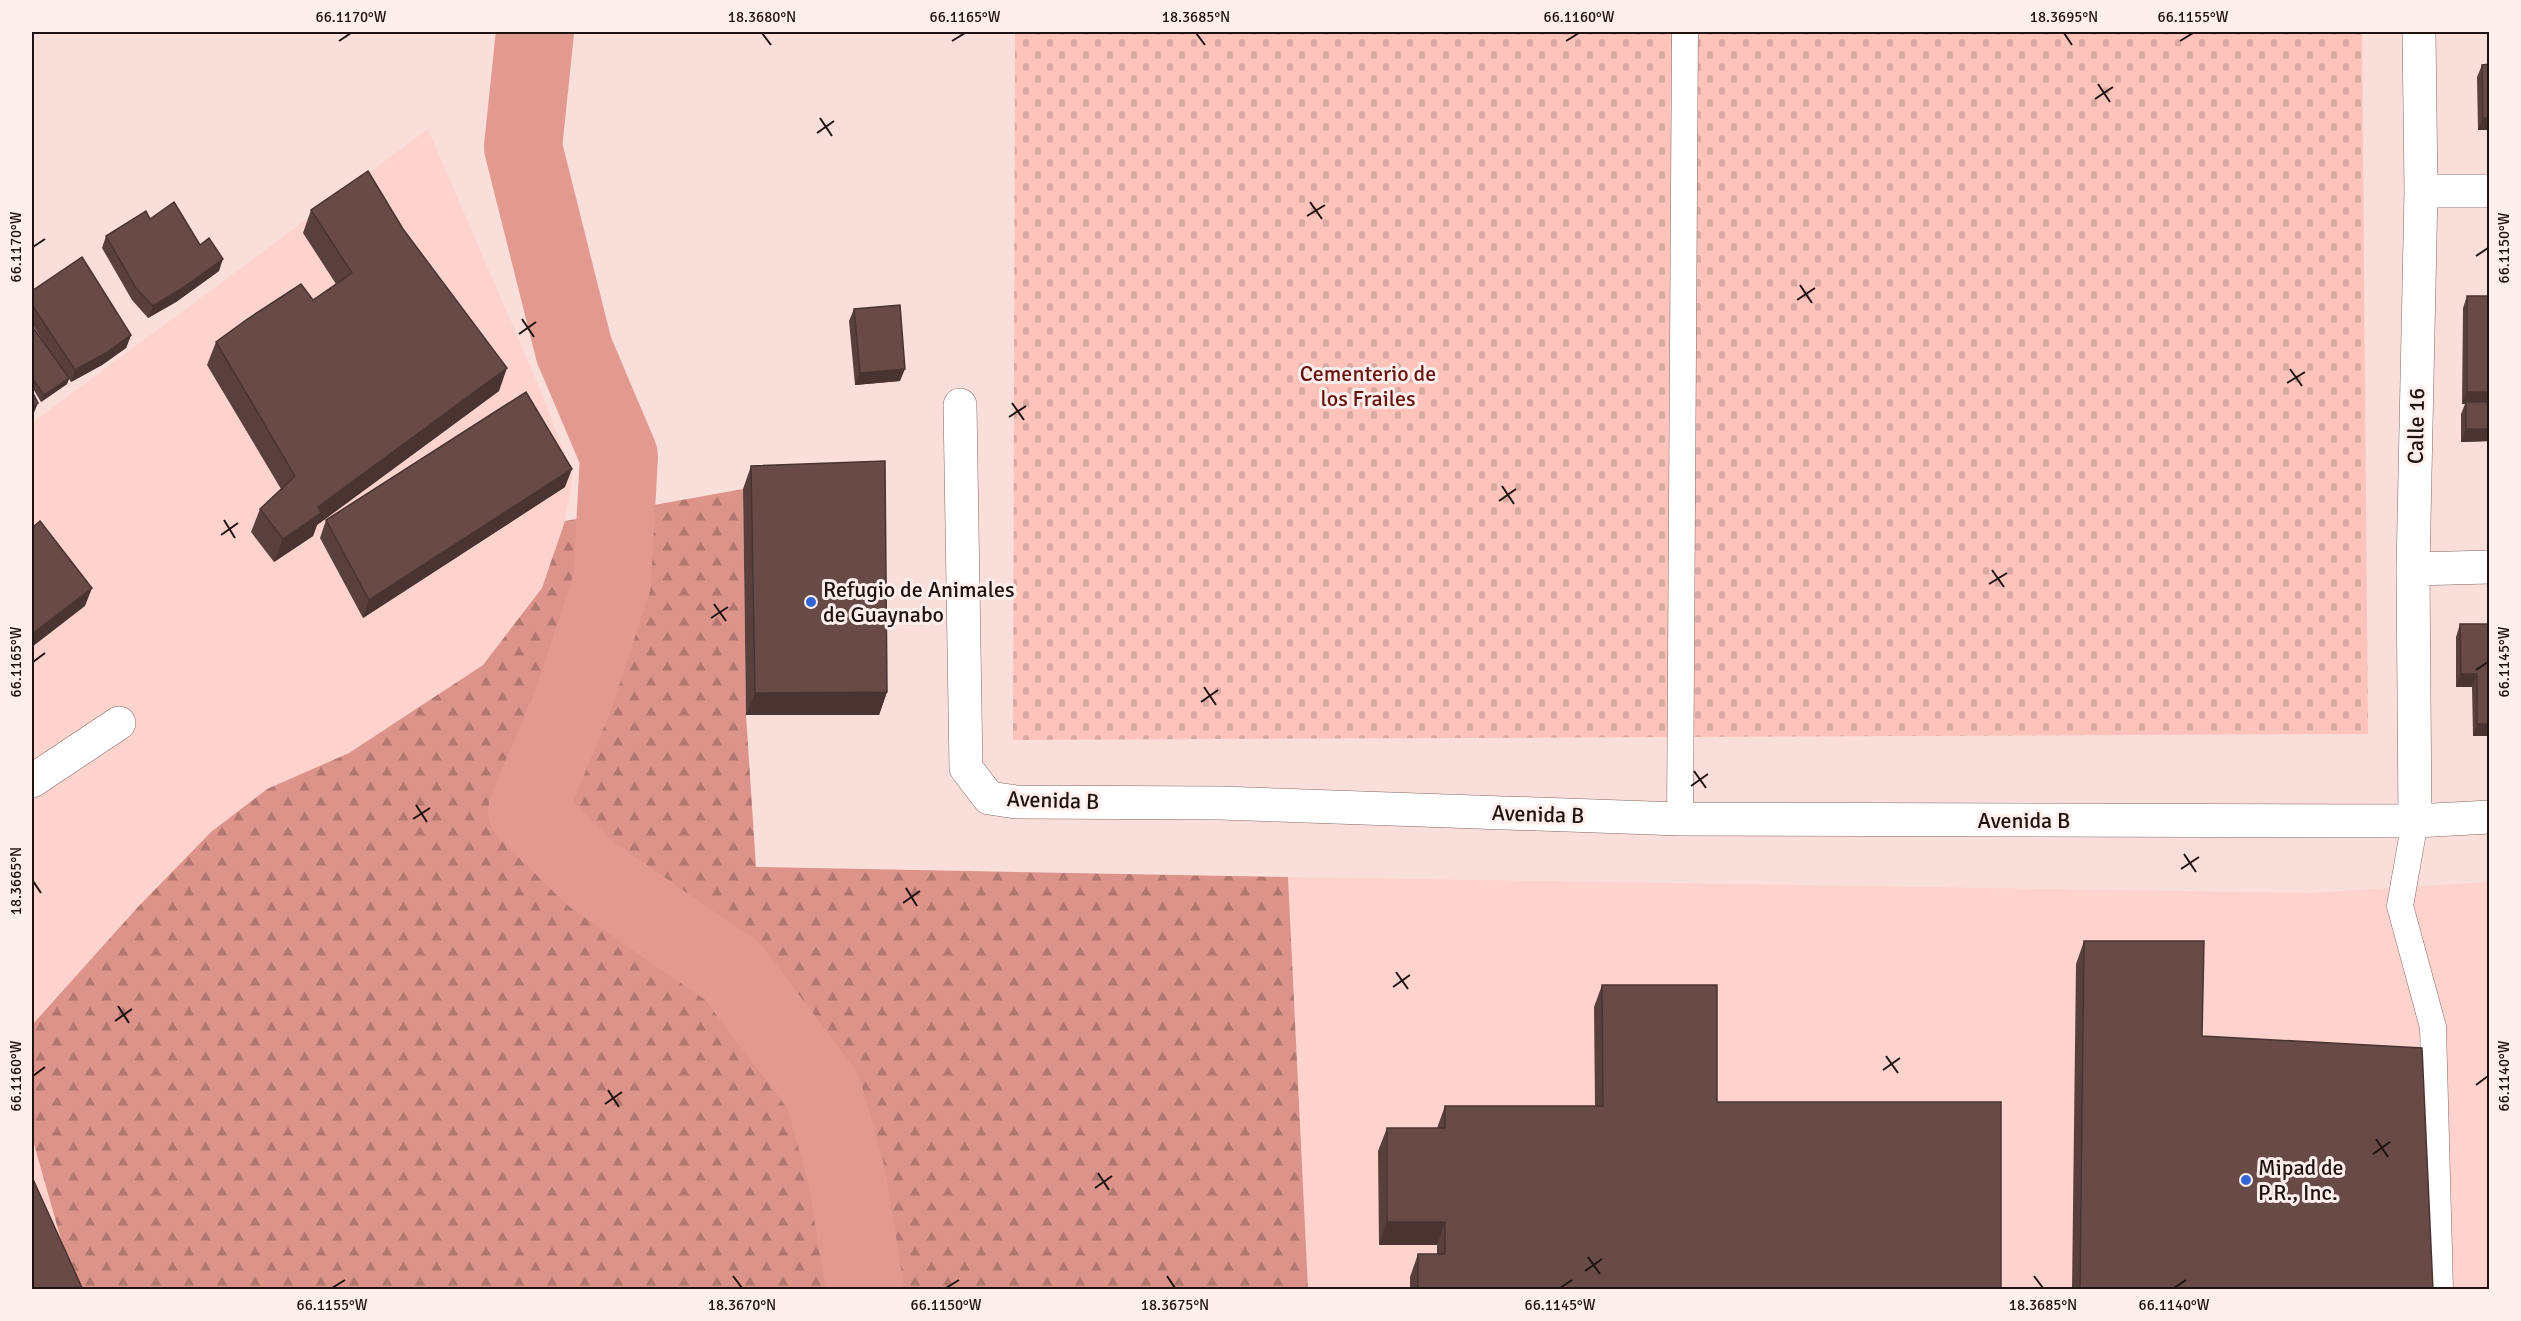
<svg xmlns="http://www.w3.org/2000/svg" width="2521" height="1321" viewBox="0 0 2521 1321" font-family="Signika,sans-serif">
<defs>
<pattern id="forest-firs" width="22" height="20" patternUnits="userSpaceOnUse" patternTransform="scale(1.5)"><rect width="22" height="20" fill="#dc9389"/><path d="M5 1l3.5 6h-7zM16 11l3.5 6h-7z" fill="#b2776f"/></pattern>
<pattern id="cemetery-stones" width="16" height="16" patternUnits="userSpaceOnUse" patternTransform="scale(1.5)"><rect width="16" height="16" fill="#fec4bb"/><path d="M2 7V4a2 2 0 0 1 4 0v3zM10 15v-3a2 2 0 0 1 4 0v3z" fill="#d9a8a0"/></pattern>
</defs>
<rect width="100%" height="100%" fill="#fadeda"/>
<path fill="#fed3cd" d="M428 129 540 389 573 476 565 521 542 588 483 665 349 753 267 789 211 832 137 908 32 1025V423Z
M1288 877 2310 893 2489 882V1289H1308Z
M32 1137 75 1289H32Z"/>
<path fill="url(#forest-firs)" d="M743 489 746 715 756 867 1288 877 1308 1289H75L32 1137V1025L137 908 211 832 267 789 349 753 483 665 542 588 565 521Z"/>
<path fill="url(#cemetery-stones)" d="M1015 32H2362L2368 734 1013 740Z"/>
<g fill="none" stroke-linecap="round" stroke-linejoin="round">
<path stroke="#e2998f" stroke-width="78" d="M535 32 523 147 574 350 619 456 612 582 574 698 527 811 592 875 732 971 823 1091 847 1177 865 1290"/>
<defs>
<path id="service" d="M1680 819 1685 32
M2415 821 2400 906 2433 1027 2440 1290"/>
<path id="minor" d="M2421 191H2490
M960 405 966 768 989 798 1016 802 1220 803 1680 819 2415 821 2490 817
M2413 569 2490 567
M32 781 119 723
M2415 821 2413 569 2421 191 2419 32"/>
</defs>
<use href="#service" stroke="#856763" stroke-width="27"/>
<use href="#minor" stroke="#856763" stroke-width="34"/>
<use href="#service" stroke="#fff" stroke-width="26"/>
<use href="#minor" stroke="#fff" stroke-width="33"/>
</g>
<path fill="#59403d" d="M2490 64V130H2478L2477 77 2482 65Z
M311 210 499 391 317 525 313 536 274 562 251 532 260 509 281 489 207 365 216 342 313 300 336 284 303 233Z
M150 219 200 245 219 271 176 302 148 318 132 300 102 248 106 236Z
M32 291 131 335 126 348 102 365 71 382 69 379 67 384 41 402 32 387V326L49 350 32 324Z
M2467 296 2490 441 2461 442V414L2465 404H2462L2463 308Z
M854 309 900 381 855 385 849 321Z
M751 466 887 692 879 715H746L743 489Z
M565 487 363 618 320 538 326 520Z
M2460 624H2490V736H2473L2472 687H2456V637Z
M2084 941 2202 1036 2433 1290H2072L2076 964Z
M1602 985 1717 1102 2001 1290H1410V1277L1418 1254H1437V1245H1379L1378 1151 1387 1128H1437L1445 1106H1595L1594 1007Z"/>
<path fill="#493432" d="M2483 118H2490V130H2478Z
M223 259 219 271 176 302 148 318 153 306Z
M131 335 126 348 102 365 71 382 75 370Z
M507 368 499 391 317 525 313 536 274 562 283 539 318 507Z
M905 369 900 381 855 385 860 373Z
M69 378 67 384 41 402 44 395Z
M2467 392H2490V404L2466 402 2465 404H2462Z
M38 403 33 415 32 416V407Z
M2466 429H2490V441L2461 442Z
M572 469 565 487 363 618 369 600Z
M92 588 85 606 32 647V634Z
M2461 674H2477L2472 687H2456Z
M887 692 879 715H746L755 693Z
M2477 724H2490V736H2473Z
M1387 1222H1445L1437 1245H1379Z"/>
<path fill="#684b47" stroke="#493432" stroke-width="1.5" d="M2490 64V118H2483L2482 65Z
M368 171 403 229 507 368 318 507 321 513 283 539 260 509 295 476 216 342 246 320 301 284 313 300 352 273 311 210Z
M174 202 200 245 209 238 223 259 181 289 153 306 136 288 106 236 146 211 150 219Z
M82 257 131 335 106 353 75 370 32 305V291Z
M2467 296H2490V392H2467Z
M900 305 905 369 860 373 854 309Z
M32 326 69 378 44 395 32 378Z
M32 391 38 403 32 407Z
M526 392 572 469 369 600 326 520Z
M2466 402H2490V429H2466Z
M885 461 887 692 755 693 751 466Z
M40 521 92 588 32 634V528Z
M2460 624H2490V724H2477V674H2461Z
M2084 941H2204L2202 1036 2422 1048 2433 1290H2080Z
M1602 985H1717V1102H2001V1290H1418V1254H1445V1222H1387V1128H1445V1106H1603Z
M32 1177 83 1290H32Z"/>
<path fill="none" stroke="#1e1311" stroke-width="2" d="M762 33 771 45M1196 33 1205 45M2064 33 2072 45M339 41 351 33M952 41 965 33M1566 41 1579 33M2180 41 2193 33M2098 84 2110 102M2095 99 2113 87M820 118 832 136M817 133 834 121M1310 202 1322 219M1307 216 1325 205M33 247 45 239M2476 256 2488 248M1800 285 1812 303M1797 300 1815 288M522 319 534 337M519 334 536 322M2290 369 2302 386M2287 383 2305 372M1012 403 1024 420M1009 417 1026 406M1502 486 1514 504M1499 501 1516 489M224 520 235 538M221 535 238 523M1992 570 2004 587M1989 584 2007 573M714 604 726 621M711 618 728 607M33 662 45 653M2476 670 2488 662M1204 687 1216 705M1201 702 1218 690M1694 771 1706 788M1691 786 1708 774M416 805 427 822M413 819 430 808M2184 854 2196 872M2181 869 2199 857M33 881 41 893M906 888 917 906M903 903 920 891M1396 972 1408 989M1393 987 1410 975M118 1006 129 1023M115 1021 132 1009M1886 1056 1898 1073M1883 1070 1900 1058M33 1076 45 1067M2476 1085 2488 1076M608 1090 619 1107M605 1104 622 1092M2376 1139 2388 1157M2373 1154 2390 1142M1098 1173 1109 1190M1095 1188 1112 1176M1588 1257 1600 1274M1585 1271 1602 1259M733 1276 742 1288M1167 1276 1175 1288M2034 1276 2043 1288M332 1288 345 1280M946 1288 959 1280M1560 1288 1572 1280M2174 1288 2186 1280"/>
<g fill="#3366d5" stroke="#feefed" stroke-width="2">
<circle cx="811" cy="602" r="6"/>
<circle cx="2246" cy="1180" r="6"/>
</g>
<g text-anchor="middle" dominant-baseline="central" stroke-width="6" stroke-linejoin="round" paint-order="stroke">
<g font-size="22" fill="#691310" stroke="#feefed">
<text x="1368" y="373">Cementerio de<tspan x="1368" dy="25">los Frailes</tspan></text>
</g>
<g font-size="22" fill="#1e1311" stroke="#feefed">
<text transform="translate(2416 426) rotate(-89)">Calle 16</text>
<text transform="translate(1053 800) rotate(2)">Avenida B</text>
<text transform="translate(1538 814) rotate(2)">Avenida B</text>
<text x="2024" y="820">Avenida B</text>
</g>
<g font-size="22" fill="#1e1311" stroke="#feefed" text-anchor="start">
<text x="823" y="589">Refugio de Animales<tspan x="823" dy="25">de Guaynabo</tspan></text>
<text x="2258" y="1167">Mipad de<tspan x="2258" dy="25">P.R., Inc.</tspan></text>
</g>
</g>
<rect width="2521" height="1321" fill="none" stroke="#feefed" stroke-width="66"/>
<rect x="33" y="33" width="2455" height="1255" fill="none" stroke="#1e1311" stroke-width="2"/>
<g font-size="15" text-anchor="middle" fill="#1e1311">
<text x="351" y="22">66.1170°W</text>
<text x="762" y="22">18.3680°N</text>
<text x="965" y="22">66.1165°W</text>
<text x="1196" y="22">18.3685°N</text>
<text x="1579" y="22">66.1160°W</text>
<text x="2064" y="22">18.3695°N</text>
<text x="2193" y="22">66.1155°W</text>
<text transform="translate(16 247) rotate(-90)" y="5">66.1170°W</text>
<text transform="translate(2504 248) rotate(-90)" y="5">66.1150°W</text>
<text transform="translate(16 662) rotate(-90)" y="5">66.1165°W</text>
<text transform="translate(2504 662) rotate(-90)" y="5">66.1145°W</text>
<text transform="translate(16 881) rotate(-90)" y="5">18.3665°N</text>
<text transform="translate(16 1076) rotate(-90)" y="5">66.1160°W</text>
<text transform="translate(2504 1076) rotate(-90)" y="5">66.1140°W</text>
<text x="332" y="1310">66.1155°W</text>
<text x="742" y="1310">18.3670°N</text>
<text x="946" y="1310">66.1150°W</text>
<text x="1175" y="1310">18.3675°N</text>
<text x="1560" y="1310">66.1145°W</text>
<text x="2043" y="1310">18.3685°N</text>
<text x="2174" y="1310">66.1140°W</text>
</g>
</svg>
